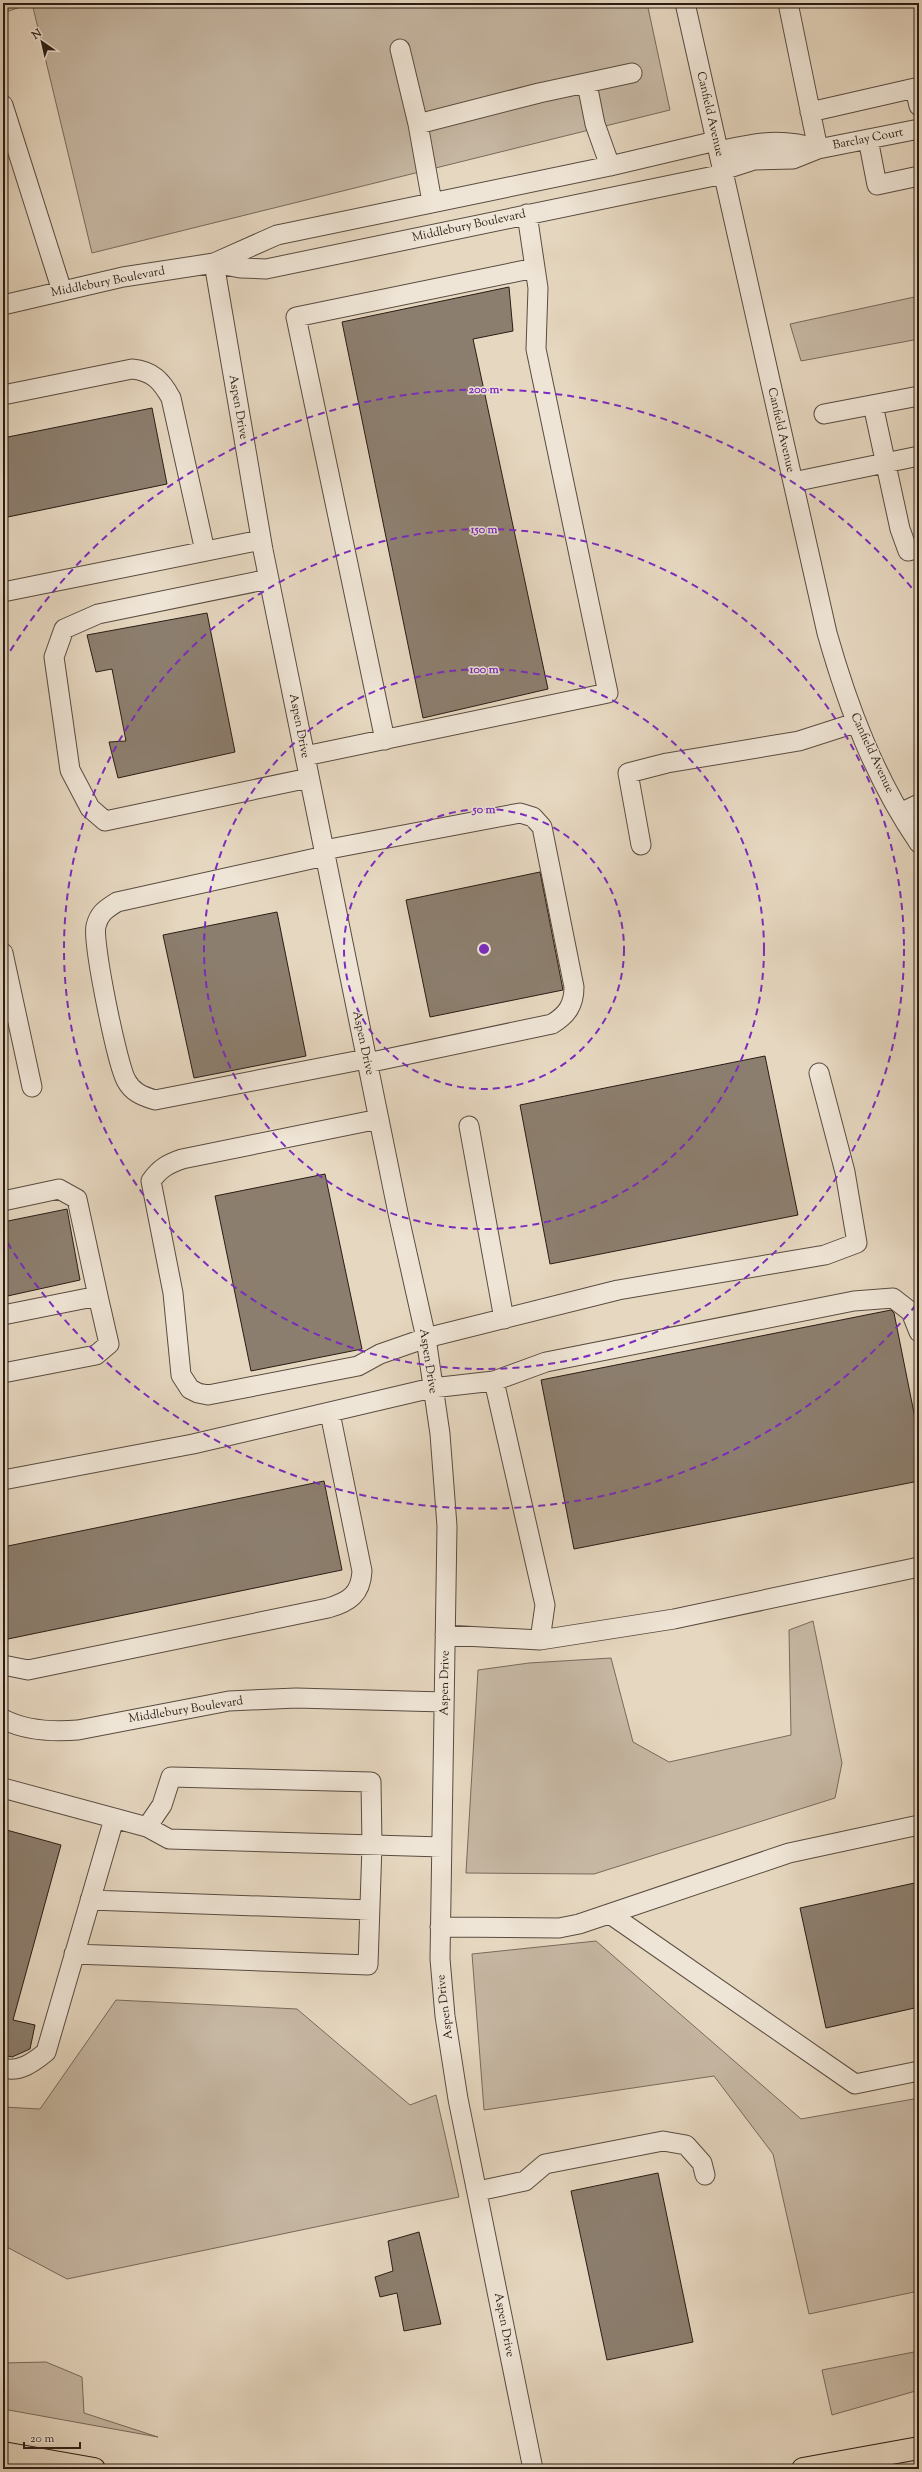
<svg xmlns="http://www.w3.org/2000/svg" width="922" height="2472" viewBox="0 0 922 2472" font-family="'Sorts Mill Goudy',serif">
<rect width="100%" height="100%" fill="#e6d7c0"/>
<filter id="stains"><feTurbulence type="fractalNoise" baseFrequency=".005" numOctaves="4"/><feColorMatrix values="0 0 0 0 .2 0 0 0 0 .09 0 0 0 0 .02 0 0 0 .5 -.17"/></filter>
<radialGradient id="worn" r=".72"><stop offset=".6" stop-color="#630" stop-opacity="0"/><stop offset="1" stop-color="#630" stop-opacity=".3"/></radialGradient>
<path fill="#c6b7a3" stroke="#786a5c" d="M3 3H647L670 110 92 253 32 3 3 13Z
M919 296V339L801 361 790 324Z
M813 1621 842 1763 835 1798 594 1874 466 1873 478 1670 529 1663 611 1658 633 1742 669 1762 791 1735 789 1630Z
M596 1941 801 2119 919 2098V2291L809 2314 773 2154 714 2076 484 2110 472 1954Z
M116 2000 297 2009 410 2105 436 2095 459 2197 67 2279 3 2245V2107L40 2109Z
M919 2351V2390L832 2415 822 2370Z
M46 2362 82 2377 84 2413 158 2437 3 2409V2363Z"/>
<path fill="#8c7e6e" stroke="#2a1d15" d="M509 287 513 331 473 339 548 689 423 718 342 322Z
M152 408 167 484 3 518V438Z
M207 613 235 752 118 778 109 742 126 741 112 669 96 672 87 635Z
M540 872 563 990 430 1017 406 900Z
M277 912 306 1056 194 1078 163 935Z
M765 1056 798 1215 550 1264 520 1105Z
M325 1174 362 1349 251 1371 215 1196Z
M67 1209 80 1280 3 1297V1222Z
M891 1310 894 1313 919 1438V1481L574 1549 541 1380Z
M324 1481 342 1570 3 1640V1547Z
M3 1829 61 1845 13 2020 35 2025 30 2049 12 2057 3 2055Z
M919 1882V2007L826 2028 800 1908Z
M658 2173 693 2342 607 2360 571 2191Z
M419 2232 441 2324 404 2331 397 2293 380 2297 375 2277 393 2271 388 2241Z"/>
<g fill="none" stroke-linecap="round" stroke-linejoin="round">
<defs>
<path id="minor" d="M685 3 827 633C848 707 875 779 919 843
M788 3 818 149
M400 49 418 124
M587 84 595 124 610 166
M3 105 62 291
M810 112 915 88 919 106
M868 139 877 185 919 176
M719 151C756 143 780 137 818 149
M723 170 754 160 793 159 818 149 919 129
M432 202 418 124 539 93 632 73
M214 263 263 550 398 1213 426 1338 440 1434 447 1526 440 1959 445 2016 458 2099 533 2469
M214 263 240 268 266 269 724 174
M3 305 123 277 214 263 277 235 610 166 716 141
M3 395 132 369C152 371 161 380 171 398L205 551
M873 405 900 529 908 551 919 548
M824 414 919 396
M793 482 919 456
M269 579 98 614 64 629 54 657 70 770 90 808 105 821 309 778
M3 592 261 540
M385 740 296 317 535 268
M305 756 608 693 536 349 538 288 527 214
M900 813 919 804
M641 845 628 773 667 763 799 741 855 723
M324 850 520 813 533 817 542 827 574 987C574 1005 567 1015 552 1024L367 1063
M325 856 117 902C106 909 99 913 96 926 92 942 117 1063 126 1080 132 1092 142 1096 155 1100L366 1059
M3 953 32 1087
M379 1119 182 1159C168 1164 160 1168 151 1181L173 1293 181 1375 190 1389 198 1393 208 1395 358 1366 380 1354 426 1338 618 1290 825 1255 857 1243 845 1172 819 1073
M469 1126 504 1319
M3 1201 59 1189 77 1199 98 1296 3 1315
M3 1373 96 1355 109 1344 98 1296
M494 1381 546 1362 854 1301 893 1298 911 1312 919 1332
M3 1480 193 1444 432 1388 494 1381 545 1605 540 1640
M445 1635 540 1640 674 1619 919 1567
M3 1665 28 1670 328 1608C349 1602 361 1594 362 1571L330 1413
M3 1719C26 1731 53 1732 78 1730L229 1701 296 1698 444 1702
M3 1788 147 1827 162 1805 171 1777 371 1782 372 1845 368 1965 74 1954
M147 1827 169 1839 442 1847
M90 1900 370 1910
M610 1914 855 2084 919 2071
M440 1927 559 1928 579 1924 789 1853 919 1825
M3 2068C19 2073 34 2062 46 2052L114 1819
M478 2191 525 2181 545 2164 663 2141 686 2145 702 2163 705 2175"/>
<path id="highway" d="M3 2453 94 2469
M803 2469 919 2448"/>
</defs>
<use href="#minor" stroke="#594c40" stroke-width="21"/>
<use href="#highway" stroke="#2a1d15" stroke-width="24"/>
<use href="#minor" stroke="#efe5d6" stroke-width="19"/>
<use href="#highway" stroke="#e6d7c0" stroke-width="22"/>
</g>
<g fill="none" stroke="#7b2cbf" stroke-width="2" stroke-dasharray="7 5">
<circle cx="484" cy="949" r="140"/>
<circle cx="484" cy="949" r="280"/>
<circle cx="484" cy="949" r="420"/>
<path d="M916 1305A560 560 0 0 1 4 1237M4 661A560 560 0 0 1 916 593"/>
</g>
<g text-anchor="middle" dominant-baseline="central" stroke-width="3" stroke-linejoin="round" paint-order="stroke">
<g font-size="12" fill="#2a1d15" stroke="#efe5d6">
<text transform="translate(710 114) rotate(77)">Canfield Avenue</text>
<text transform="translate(868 139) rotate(-11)">Barclay Court</text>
<text transform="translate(469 226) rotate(-12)">Middlebury Boulevard</text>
<text transform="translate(108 282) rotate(-11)">Middlebury Boulevard</text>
<text transform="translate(238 407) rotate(80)">Aspen Drive</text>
<text transform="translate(781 430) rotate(77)">Canfield Avenue</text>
<text transform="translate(299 726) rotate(79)">Aspen Drive</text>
<text transform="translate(872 753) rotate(65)">Canfield Avenue</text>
<text transform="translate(363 1043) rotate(78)">Aspen Drive</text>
<text transform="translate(428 1361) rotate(81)">Aspen Drive</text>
<text transform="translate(445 1683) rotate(-89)">Aspen Drive</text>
<text transform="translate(186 1710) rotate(-9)">Middlebury Boulevard</text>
<text transform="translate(445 2007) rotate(-97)">Aspen Drive</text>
<text transform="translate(504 2325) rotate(79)">Aspen Drive</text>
</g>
</g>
<circle cx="484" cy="949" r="6" fill="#7b2cbf" stroke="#efe5d6" stroke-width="2"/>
<g font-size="12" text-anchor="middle" font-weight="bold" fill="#7b2cbf" stroke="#efe5d6" stroke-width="3" stroke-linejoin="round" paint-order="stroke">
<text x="484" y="393">200 m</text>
<text x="484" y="533">150 m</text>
<text x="484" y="673">100 m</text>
<text x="484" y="813">50 m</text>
</g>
<rect width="922" height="2472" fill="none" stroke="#e6d7c0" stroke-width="16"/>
<rect x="4" y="4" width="914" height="2464" fill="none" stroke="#2a1d15" stroke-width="2"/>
<rect x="8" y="8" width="906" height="2456" fill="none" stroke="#2a1d15"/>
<g transform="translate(42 42) rotate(326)" stroke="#efe5d6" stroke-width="3" paint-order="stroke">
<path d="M0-3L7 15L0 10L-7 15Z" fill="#2a1d15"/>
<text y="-6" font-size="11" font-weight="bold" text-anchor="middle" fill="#2a1d15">N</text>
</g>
<path d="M24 2442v6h56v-6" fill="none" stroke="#2a1d15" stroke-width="2"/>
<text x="30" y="2442" font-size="12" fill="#2a1d15" stroke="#efe5d6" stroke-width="3" paint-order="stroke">20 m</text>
<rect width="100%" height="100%" filter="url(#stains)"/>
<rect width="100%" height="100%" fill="url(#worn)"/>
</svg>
